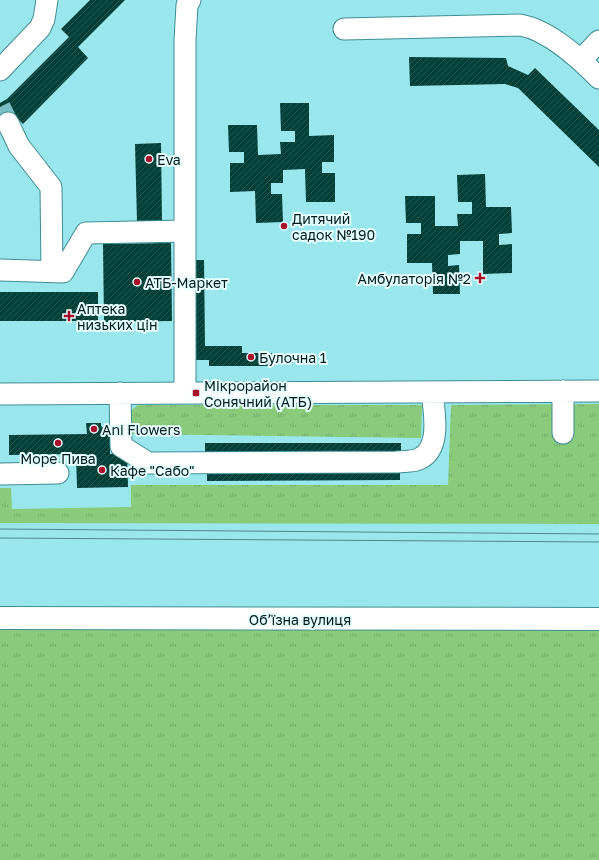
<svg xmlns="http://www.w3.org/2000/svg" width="599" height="860" viewBox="0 0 599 860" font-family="'Golos Text',sans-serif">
<defs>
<pattern id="grass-tufts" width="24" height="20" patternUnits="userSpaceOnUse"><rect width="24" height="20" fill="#89cb7b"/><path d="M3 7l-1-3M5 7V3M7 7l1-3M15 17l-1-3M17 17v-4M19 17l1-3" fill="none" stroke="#74ae6a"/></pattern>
<pattern id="building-hatch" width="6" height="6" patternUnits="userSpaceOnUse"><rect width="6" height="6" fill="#004038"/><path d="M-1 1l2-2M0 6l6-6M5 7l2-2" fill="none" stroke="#245952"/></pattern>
</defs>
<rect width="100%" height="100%" fill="#99e7ec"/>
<path fill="url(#grass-tufts)" d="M599 404V524L0 523V488H11L12 509 131 507V485H448L451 405Z
M138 405H422L421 438 130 434 129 412Z
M0 618 599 619V860H0Z"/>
<path fill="url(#building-hatch)" d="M90 0H125L78 47 88 58 23 124 18 119 0 127V103L7 99 69 37 61 29Z
M409 57 506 58 508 66 528 75 535 68 599 130V167L518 88 505 84 410 86Z
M280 103H309V136L334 135V162H322V173H335V202H306L305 169 283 170V183H271V194H282L283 222 256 223 255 191 230 192V163H244V152H229L228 125H257L258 155 281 154 280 142H295V131H281Z
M161 143 162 221 137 222 135 144Z
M485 174 486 207H511L512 233 499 234V245L512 244V273L483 274V241H460V254L448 255V266L459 265 460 294H433L432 263H407V234H421V223H406L405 196H435V226H458L457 214H472V202H458L457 175Z
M171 243 172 321 104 322 103 244Z
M193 260H204L205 346H242V353H272V366H209V360H194Z
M0 292H98V321H0Z
M86 423H101V426L110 433V454L127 453 128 487 77 488 76 454 9 455V435L87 434Z
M205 443H401V453H205Z
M207 469H400V480L207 481Z"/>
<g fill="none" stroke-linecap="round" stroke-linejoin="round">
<path stroke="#7abec3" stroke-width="21" stroke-dasharray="21 10" stroke-linecap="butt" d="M0 107 8 123"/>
<defs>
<path id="minor" d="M344 29 520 25C549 30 579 58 599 78
M581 60 599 41
M0 70 40 28 44 19 47 0
M8 123 19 146 51 187 52 271
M0 270 63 272 86 233 185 231
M120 393 121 446 148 463 397 462C404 461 413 462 419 459 442 449 434 411 432 392
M185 393V40L187 5 190 0
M0 394 599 391
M563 433V391
M0 474 58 473"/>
<path id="major" d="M0 618 599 619"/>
</defs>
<use href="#minor" stroke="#3f8e93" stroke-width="23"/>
<use href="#major" stroke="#3f8e93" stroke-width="24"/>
<use href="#minor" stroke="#fff" stroke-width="21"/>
<use href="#major" stroke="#fff" stroke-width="22"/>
<path stroke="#50868a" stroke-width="1" d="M0 529 599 534
M0 538 599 542"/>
</g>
<g fill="#a8102c" stroke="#e7feff" stroke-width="1.5">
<circle cx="149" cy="159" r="4"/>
<circle cx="284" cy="226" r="4"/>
<path d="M478 272h4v4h4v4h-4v4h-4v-4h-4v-4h4z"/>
<circle cx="137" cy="282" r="4"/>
<path d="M67 310h4v4h4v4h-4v4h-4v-4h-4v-4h4z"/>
<circle cx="251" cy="357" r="4"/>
<rect x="192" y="389" width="8" height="8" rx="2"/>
<circle cx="94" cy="429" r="4"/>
<circle cx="58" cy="443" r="4"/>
<circle cx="102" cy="470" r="4"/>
</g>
<g text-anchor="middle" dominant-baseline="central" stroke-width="4" stroke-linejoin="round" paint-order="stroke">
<g font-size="14" fill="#001c1e" stroke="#e7feff" text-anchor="start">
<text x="157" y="159">Eva</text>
<text x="292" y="218">Дитячий<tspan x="292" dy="16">садок №190</tspan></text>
<text x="471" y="278" text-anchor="end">Амбулаторія №2</text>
<text x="145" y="282">АТБ-Маркет</text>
<text x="77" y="308">Аптека<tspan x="77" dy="16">низьких цін</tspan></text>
<text x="259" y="357">Булочна 1</text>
<text x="204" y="385">Мікрорайон<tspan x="204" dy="16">Сонячний (АТБ)</tspan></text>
<text x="102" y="429">Ani Flowers</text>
<text x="58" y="458" text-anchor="middle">Море Пива</text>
<text x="110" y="470">Кафе "Сабо"</text>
</g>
<g font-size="14" fill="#001c1e" stroke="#e7feff">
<text x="300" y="619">Обʼїзна вулиця</text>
</g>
</g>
</svg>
